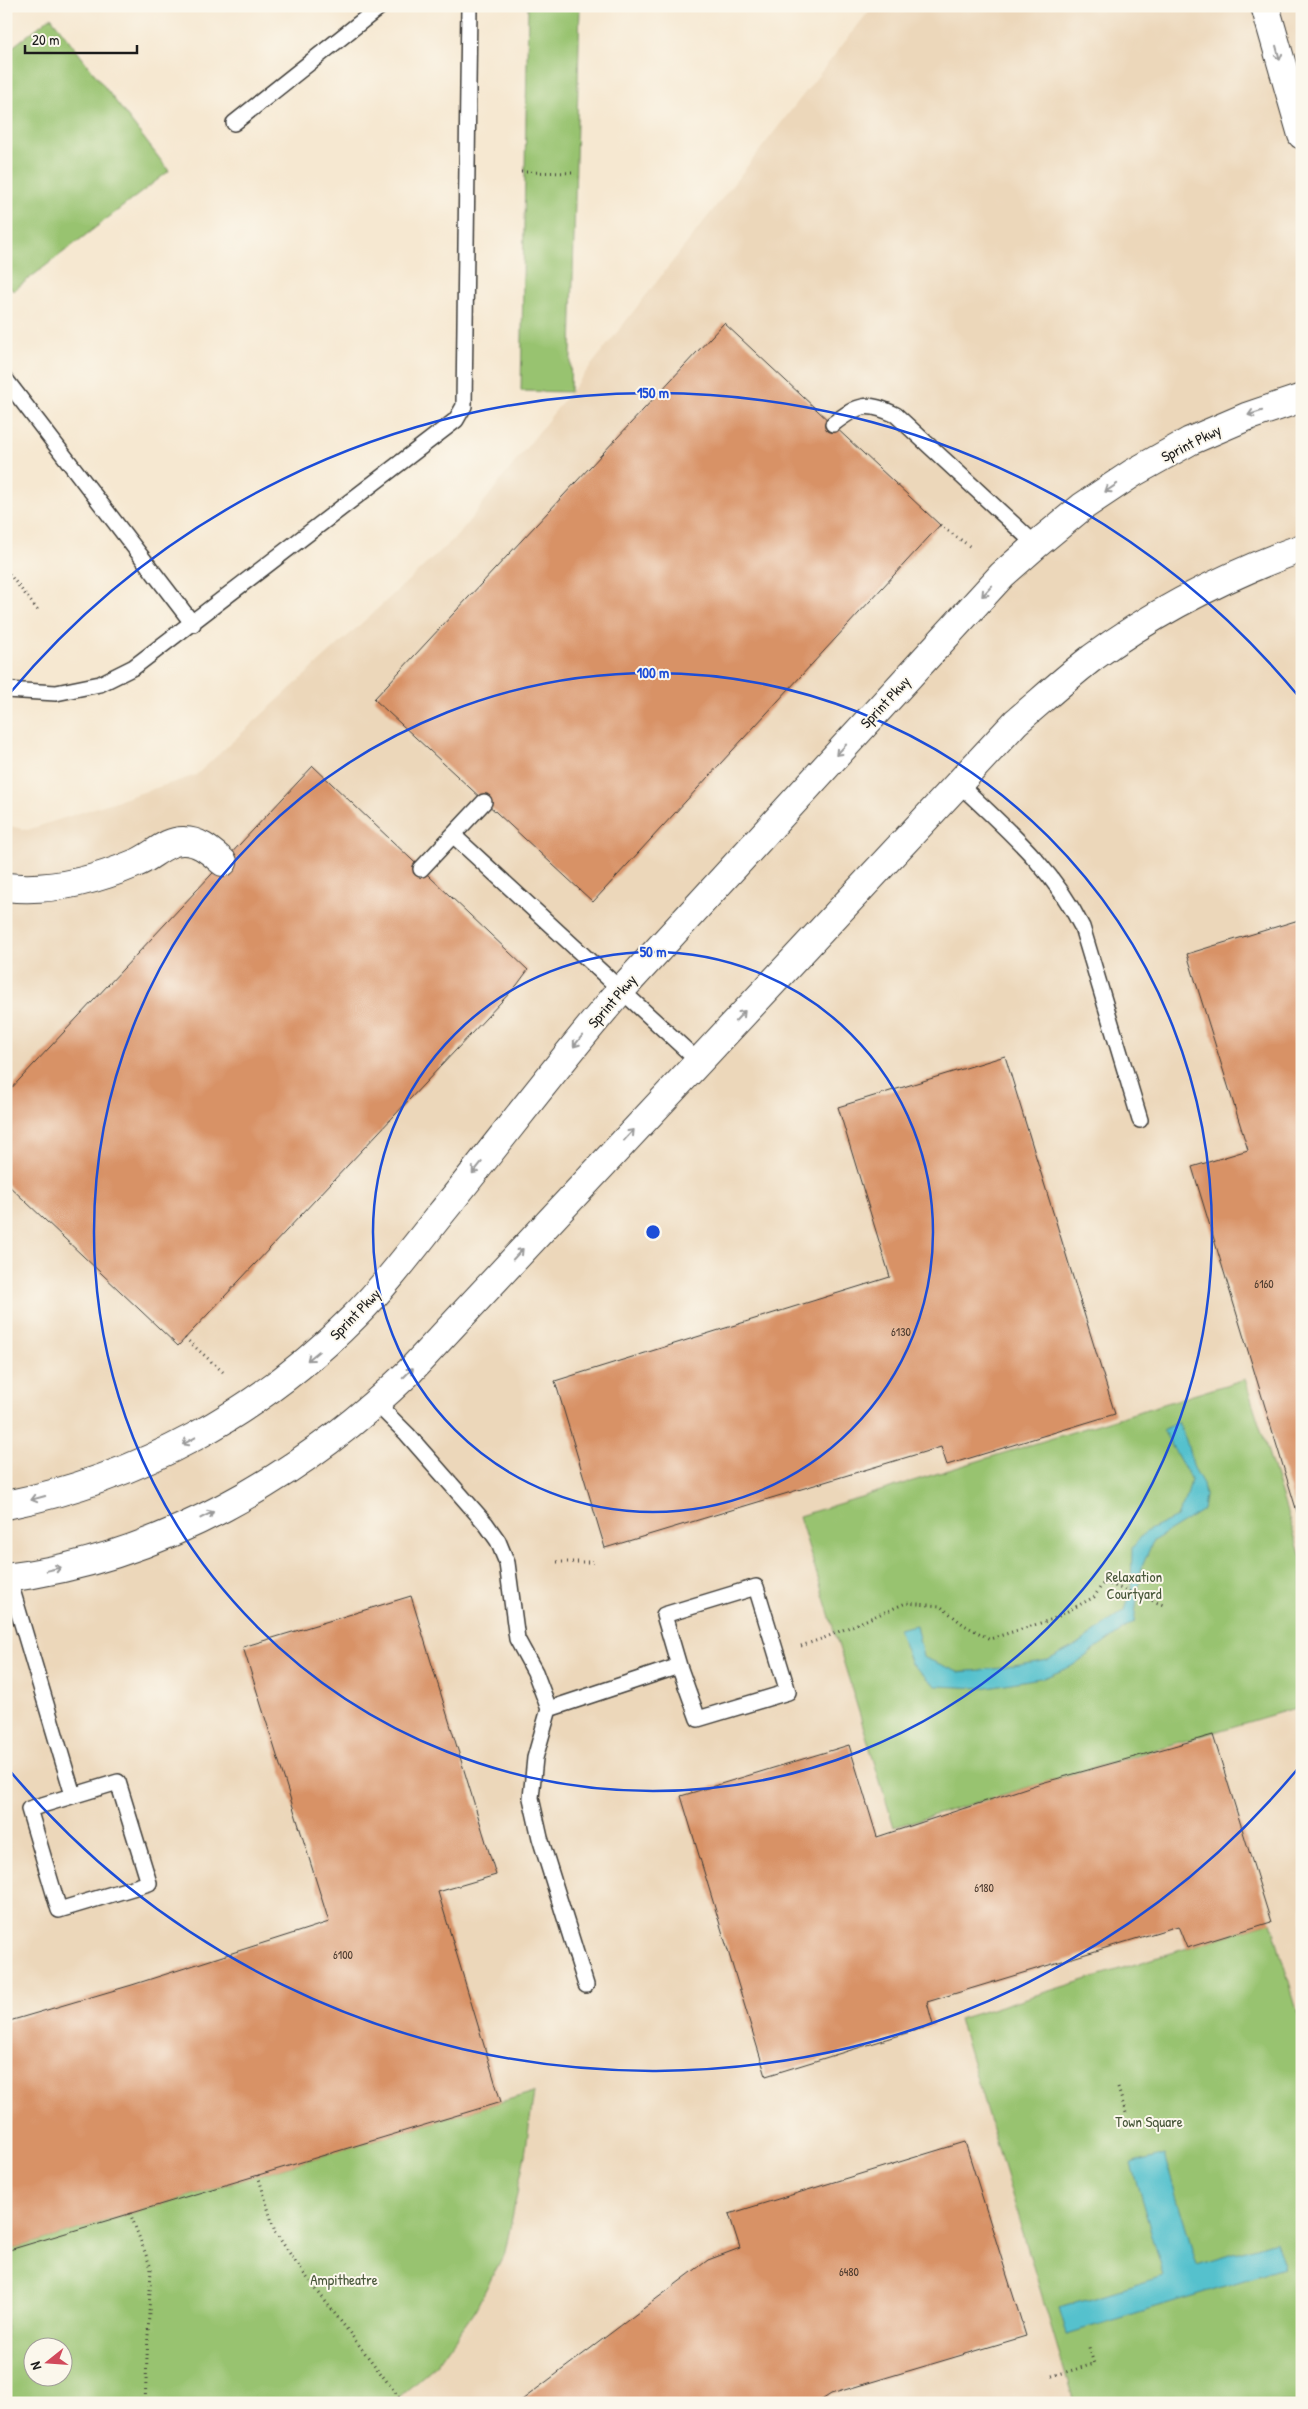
<svg xmlns="http://www.w3.org/2000/svg" width="1308" height="2409" viewBox="0 0 1308 2409" font-family="'Patrick Hand',sans-serif">
<rect width="100%" height="100%" fill="#fbf7ec"/>
<filter id="ink" filterUnits="userSpaceOnUse"><feTurbulence type="fractalNoise" baseFrequency=".02" numOctaves="2"/><feDisplacementMap in="SourceGraphic" scale="10" xChannelSelector="R" yChannelSelector="G"/><feConvolveMatrix kernelMatrix="1 2 1 2 8 2 1 2 1" color-interpolation-filters="sRGB"/></filter>
<filter id="wash" filterUnits="userSpaceOnUse"><feTurbulence type="fractalNoise" baseFrequency=".0096" numOctaves="4" result="noise"/><feDisplacementMap in="SourceGraphic" scale="20" xChannelSelector="R" yChannelSelector="G"/><feGaussianBlur stdDeviation="1.12" result="paint"/><feColorMatrix in="noise" values="0 0 0 0 0 0 0 0 0 0 0 0 0 0 0 0 0 1.4 0 .05"/><feComposite in="paint" operator="in"/></filter>
<g filter="url(#wash)">
<rect width="100%" height="100%" fill="#f6e8d1"/>
<path fill="#ecd7ba" fill-rule="evenodd" d="M873 6H1302V2403H6V825L27 830 196 775 458 535ZM32 2346H62V2376H32Z"/>
<path fill="#98c370" stroke="#5a7046" fill-rule="evenodd" d="M528 6H580L570 392 521 391Z
M51 17 169 171 13 291 6 282V52Z
M1245 1379 1302 1560V1706L894 1827 799 1516Z
M1271 1922 1302 2026V2403H1074L959 2019Z
M534 2092 525 2155 505 2252 474 2312 437 2364 392 2403H6V2251ZM32 2346H62V2376H32Z"/>
<path fill="#54c1cd" stroke="#386e74" d="M1178 1422 1186 1440 1194 1468 1203 1484 1205 1496 1203 1510 1153 1541 1141 1569 1134 1622 1072 1666 1046 1677 982 1688 936 1686 911 1664 898 1629 916 1625 923 1657 958 1672 1002 1668 1048 1660 1080 1643 1125 1610 1131 1592 1132 1548 1145 1532 1177 1517 1186 1499 1191 1480 1163 1430Z
M1164 2155 1197 2265 1275 2241 1284 2268 1067 2334 1059 2308 1164 2276 1131 2164Z"/>
<g id="blocks">
<path fill="#d89266" d="M724 323 940 525 593 902 374 699Z
M313 766 528 970 517 985 178 1346 6 1183V1094Z
M1302 919V1525H1301L1192 1167 1248 1150 1187 954Z
M1005 1056 1115 1414 947 1465 941 1447 605 1548 555 1381 890 1277 838 1107Z
M411 1596 496 1875 438 1892 501 2102 6 2251V2022L132 1985 329 1922 243 1647Z
M1213 1735 1271 1922 1187 1948 1178 1926 927 2002 933 2025 766 2076 681 1796 849 1745 877 1837 1038 1784Z
M965 2142 1026 2336 831 2394 817 2403H518L708 2260 740 2248 729 2214Z"/>
</g>
</g>
<g filter="url(#ink)">
<use href="#blocks" fill-opacity="0" stroke="#3d3b37" stroke-width="1"/>
<g fill="none" stroke-linecap="round" stroke-linejoin="round">
<defs>
<path id="lane" d="M234 123 381 6
M6 380 193 624
M833 424C859 404 867 401 896 415L1036 545
M6 690 56 693 100 684 134 667 456 420 464 406 469 6
M958 783C1005 828 1053 868 1082 927L1140 1120
M453 835 484 802
M421 869 453 835 698 1061
M376 1403 407 1434 486 1524 498 1541 507 1563 517 1639 535 1672 549 1709 679 1666 698 1719 788 1692 756 1587 664 1615 679 1666
M7 1573 73 1795
M549 1709 535 1758 531 1798 540 1838 586 1985
M118 1782 149 1883 59 1910 29 1809Z"/>
<path id="street" d="M1265 6 1302 135
M6 887C50 892 96 880 136 863 152 857 166 840 184 841 200 841 211 852 223 862
M6 1505C139 1478 259 1413 354 1317 385 1286 412 1250 439 1216 500 1141 558 1063 621 990L1002 575 1036 545 1082 507 1133 473 1190 441 1246 417 1302 398
M6 1578C159 1559 301 1477 410 1371L1016 722C1041 701 1066 678 1092 658 1156 611 1227 575 1302 548"/>
</defs>
<use href="#lane" stroke="#3d3b37" stroke-width="18"/>
<use href="#street" stroke="#3d3b37" stroke-width="30"/>
<path stroke="#3d3b37" stroke-width="3" stroke-dasharray="1 4" stroke-linecap="butt" d="M521 172 575 173
M940 525 972 548
M6 570 40 613
M185 1338 223 1372
M557 1562H596
M801 1646 824 1638 906 1603 940 1606 964 1625 990 1639 1053 1619 1094 1597 1104 1582 1166 1606
M1118 2088 1126 2113
M258 2175 275 2232 302 2271 402 2401
M130 2213 151 2268 145 2403
M1052 2376 1094 2364 1088 2344"/>
<use href="#lane" stroke="#fff" stroke-width="15"/>
<use href="#street" stroke="#fff" stroke-width="28"/>
</g>
<defs><path id="oneway-shaft" d="M-6 0H5M1.5-3L5.5 0L1.5 3" fill="none" stroke-width="1.6" stroke-linecap="round" stroke-linejoin="round" transform="scale(1.25)"/></defs>
<g stroke="#999">
<use href="#oneway-shaft" transform="translate(1278 53) rotate(75)"/>
<use href="#oneway-shaft" transform="translate(1255 413) rotate(162)"/>
<use href="#oneway-shaft" transform="translate(1111 488) rotate(146)"/>
<use href="#oneway-shaft" transform="translate(987 591) rotate(133)"/>
<use href="#oneway-shaft" transform="translate(841 750) rotate(133)"/>
<use href="#oneway-shaft" transform="translate(740 1016) rotate(-47)"/>
<use href="#oneway-shaft" transform="translate(578 1041) rotate(128)"/>
<use href="#oneway-shaft" transform="translate(629 1135) rotate(-47)"/>
<use href="#oneway-shaft" transform="translate(477 1168) rotate(129)"/>
<use href="#oneway-shaft" transform="translate(518 1254) rotate(-47)"/>
<use href="#oneway-shaft" transform="translate(313 1356) rotate(141)"/>
<use href="#oneway-shaft" transform="translate(408 1373) rotate(-45)"/>
<use href="#oneway-shaft" transform="translate(189 1441) rotate(151)"/>
<use href="#oneway-shaft" transform="translate(38 1498) rotate(165)"/>
<use href="#oneway-shaft" transform="translate(207 1515) rotate(-27)"/>
<use href="#oneway-shaft" transform="translate(54 1569) rotate(-13)"/>
</g>
</g>
<g fill="none" stroke="#1d4ed8" stroke-width="2.5">
<circle cx="653" cy="1232" r="280"/>
<circle cx="653" cy="1232" r="559"/>
<path d="M1300 1766A839 839 0 0 1 10 1771M10 693A839 839 0 0 1 1300 698"/>
</g>
<g text-anchor="middle" dominant-baseline="central" stroke-width="4" stroke-linejoin="round" paint-order="stroke">
<g font-size="12" fill="#4b3a2e">
<text x="1264" y="1283">6160</text>
<text x="901" y="1331">6130</text>
<text x="984" y="1887">6180</text>
<text x="343" y="1954">6100</text>
<text x="849" y="2271">6480</text>
</g>
<g font-size="15" fill="#1c1c1c" stroke="#fbf7ec">
<text transform="translate(1191 443) rotate(-27)">Sprint Pkwy</text>
<text transform="translate(885 702) rotate(-47)">Sprint Pkwy</text>
<text transform="translate(612 1001) rotate(-49)">Sprint Pkwy</text>
<text transform="translate(355 1314) rotate(-46)">Sprint Pkwy</text>
</g>
<g font-size="15" fill="#475639" stroke="#fbf7ec">
<text x="1134" y="1576">Relaxation<tspan x="1134" dy="17">Courtyard</tspan></text>
<text x="1149" y="2121">Town Square</text>
<text x="344" y="2279">Ampitheatre</text>
</g>
</g>
<circle cx="653" cy="1232" r="8" fill="#1d4ed8" stroke="#fbf7ec" stroke-width="2.5"/>
<g font-size="15" text-anchor="middle" font-weight="bold" fill="#1d4ed8" stroke="#fbf7ec" stroke-width="4" stroke-linejoin="round" paint-order="stroke">
<text x="653" y="398">150 m</text>
<text x="653" y="678">100 m</text>
<text x="653" y="957">50 m</text>
</g>
<rect width="1308" height="2409" fill="none" stroke="#fbf7ec" stroke-width="25"/>
<g transform="translate(48 2362) rotate(253)"><circle r="24" fill="#fbf7ec" stroke="#a29f99"/>
<path d="M0-4L9 19L0 12L-9 19Z" fill="#d1495b"/>
<text y="-8" font-size="14" font-weight="bold" text-anchor="middle" fill="#1c1c1c">N</text>
</g>
<path d="M25 45v8h112v-8" fill="none" stroke="#1c1c1c" stroke-width="2.5"/>
<text x="32" y="45" font-size="15" fill="#1c1c1c" stroke="#fbf7ec" stroke-width="4" paint-order="stroke">20 m</text>
</svg>
